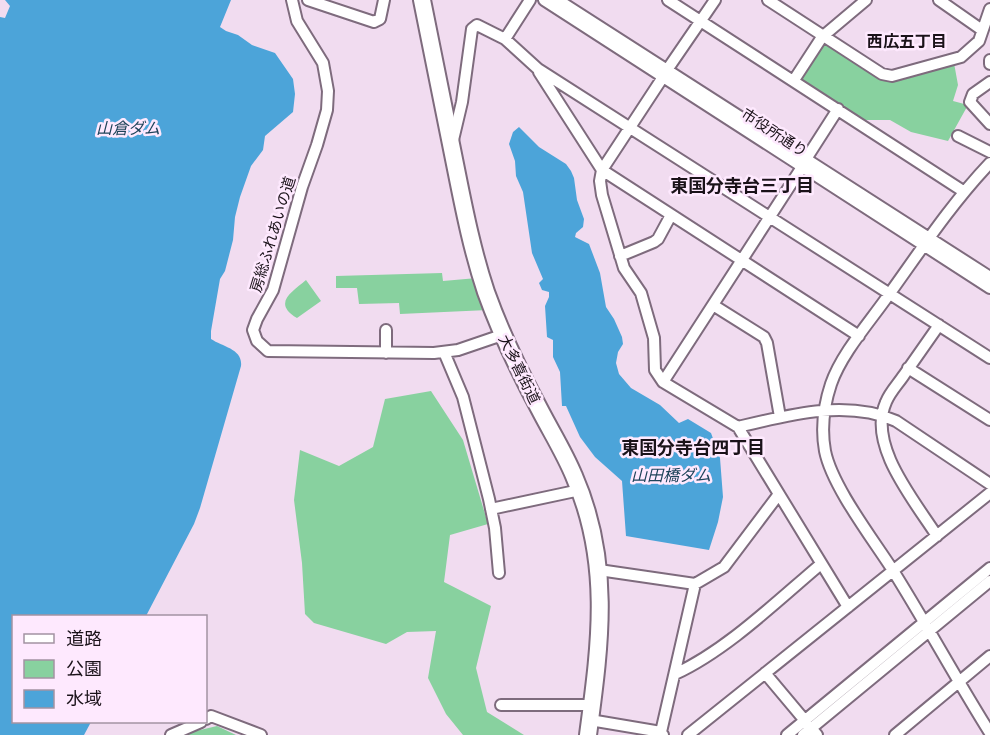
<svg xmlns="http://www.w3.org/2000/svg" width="990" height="735" viewBox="0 0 990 735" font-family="'Open Sans','Noto Sans JP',sans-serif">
<rect width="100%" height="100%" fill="#f1dcf0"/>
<path fill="#88d19f" d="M823 42 882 78 954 63 958 85 953 101 968 105 948 141 911 132 890 120H865L864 123 800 82 799 77Z
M442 273 443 281 477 278 488 310 400 314 399 303 359 304 357 288H336V276Z
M306 280 321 301 297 318C272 303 292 292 306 280Z
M431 391 463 440 488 524 450 535 444 582 491 606 476 668 487 712 524 735H463L446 714 428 678 436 631 407 632 386 644 314 623 305 614 302 563 294 500 300 450 339 466 373 447 385 399Z
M217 726 236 735H179Z"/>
<path fill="#4ca4d9" d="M5 0H231L220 27 226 31 238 35 252 45 275 53 293 79 295 94 293 112 265 136 263 150 251 166 240 197 235 217 233 240 225 271 220 279 211 331V339C223 347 243 349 241 366L200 508 194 524 146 616H14V722H91L84 735H0V17L5 18 10 6Z
M519 127 539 147 566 164 571 171 574 178 577 200 584 219 583 227 576 233 575 237 589 244 600 273 606 307 614 319 622 337 623 344 618 352 616 363 619 374 631 388 660 405 679 423 688 419 711 433 720 458 723 497 718 522 709 550 626 536 622 481 595 457 580 437 566 406H562L560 372 553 357V340L547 337 545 306 549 297V292L542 290 539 283 543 279 532 253 523 192 516 176 515 161 509 144 513 132Z"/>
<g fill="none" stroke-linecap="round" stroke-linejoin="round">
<defs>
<path id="minor" d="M292 0 297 21 323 63 328 91 327 110 317 145 302 187 273 290 257 319 253 330 257 341 268 351 434 353 458 350 502 335
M308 0 374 22 380 19 384 0
M544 0 990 288
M558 0 990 277
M668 0 963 191
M768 0 882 74 892 76 961 57 979 41 990 9
M939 0 982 30
M505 39 530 0
M990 60V64
M667 70 715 0
M539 72 602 170 859 336
M663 77 602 170 600 181 602 195 624 268 641 293 654 338 655 370 663 382 738 427 848 607
M794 80 822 37 866 0
M990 82 973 94 970 102 990 124
M958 136 990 152
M453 140 462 102 472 29 477 25 505 39 538 69 990 358
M806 159 838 109
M990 163C950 205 919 253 885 300 867 325 841 355 831 384 824 405 821 429 825 451 832 486 872 538 892 569 926 623 956 679 990 733
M620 256 654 242 658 239 671 215
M713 305 764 337 767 343 780 417
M386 330V353
M444 352 463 397 489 499 495 528 499 573
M908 368 990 420
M663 382 802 167
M738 427C788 415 847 399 896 421L990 484
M491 509 580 490
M937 536C914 500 867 445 886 402 890 392 898 384 904 375 916 358 927 342 939 325
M599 570 695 584 724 567 779 494
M765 673 817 735
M675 674C727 650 777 601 821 564
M501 705H592
M206 719 211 716 261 735
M590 720 661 732
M171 735 201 722
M663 735 661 732 695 584
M688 735 990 493
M787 735 990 568
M803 735 990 581
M895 735 990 656"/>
<path id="highway" d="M422 0C434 58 445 116 457 174 465 214 473 253 486 292 501 334 520 373 541 412 552 433 565 454 574 476 612 563 600 645 588 735"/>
</defs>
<use href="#minor" stroke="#7e6b7d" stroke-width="14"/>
<use href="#highway" stroke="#7e6b7d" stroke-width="20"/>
<use href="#minor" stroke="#fff" stroke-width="10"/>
<use href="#highway" stroke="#fff" stroke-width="16"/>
</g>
<g text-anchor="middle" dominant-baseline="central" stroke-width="5" stroke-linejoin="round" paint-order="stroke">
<g font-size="15" fill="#1a1219" stroke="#fee9fe">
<text transform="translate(775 132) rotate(33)">市役所通り</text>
<text transform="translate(272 234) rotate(-73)">房総ふれあいの道</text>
<text transform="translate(520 369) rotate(64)">大多喜街道</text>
</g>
<g font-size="16" font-weight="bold" fill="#1a1219" stroke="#fee9fe">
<text x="907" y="41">西広五丁目</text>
</g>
<g font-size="16" font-style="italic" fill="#1e435a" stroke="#fee9fe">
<text x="128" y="128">山倉ダム</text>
<text x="671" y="475">山田橋ダム</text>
</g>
<g font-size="18" font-weight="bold" fill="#1a1219" stroke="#fee9fe">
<text x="742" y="185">東国分寺台三丁目</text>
<text x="693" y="447">東国分寺台四丁目</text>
</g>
</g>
<rect x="12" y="615" width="195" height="108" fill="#fee9fe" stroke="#a393a2" stroke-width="1.5"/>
<rect x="24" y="634" width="30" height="9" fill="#ffffff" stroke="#a393a2" stroke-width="1.5"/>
<text x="66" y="645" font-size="18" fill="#1a1219">道路</text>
<rect x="24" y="660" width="30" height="18" fill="#88d19f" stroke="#a393a2" stroke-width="1.5"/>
<text x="66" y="675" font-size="18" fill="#1a1219">公園</text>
<rect x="24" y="690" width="30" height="18" fill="#4ca4d9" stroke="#a393a2" stroke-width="1.5"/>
<text x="66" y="705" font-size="18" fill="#1a1219">水域</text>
</svg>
